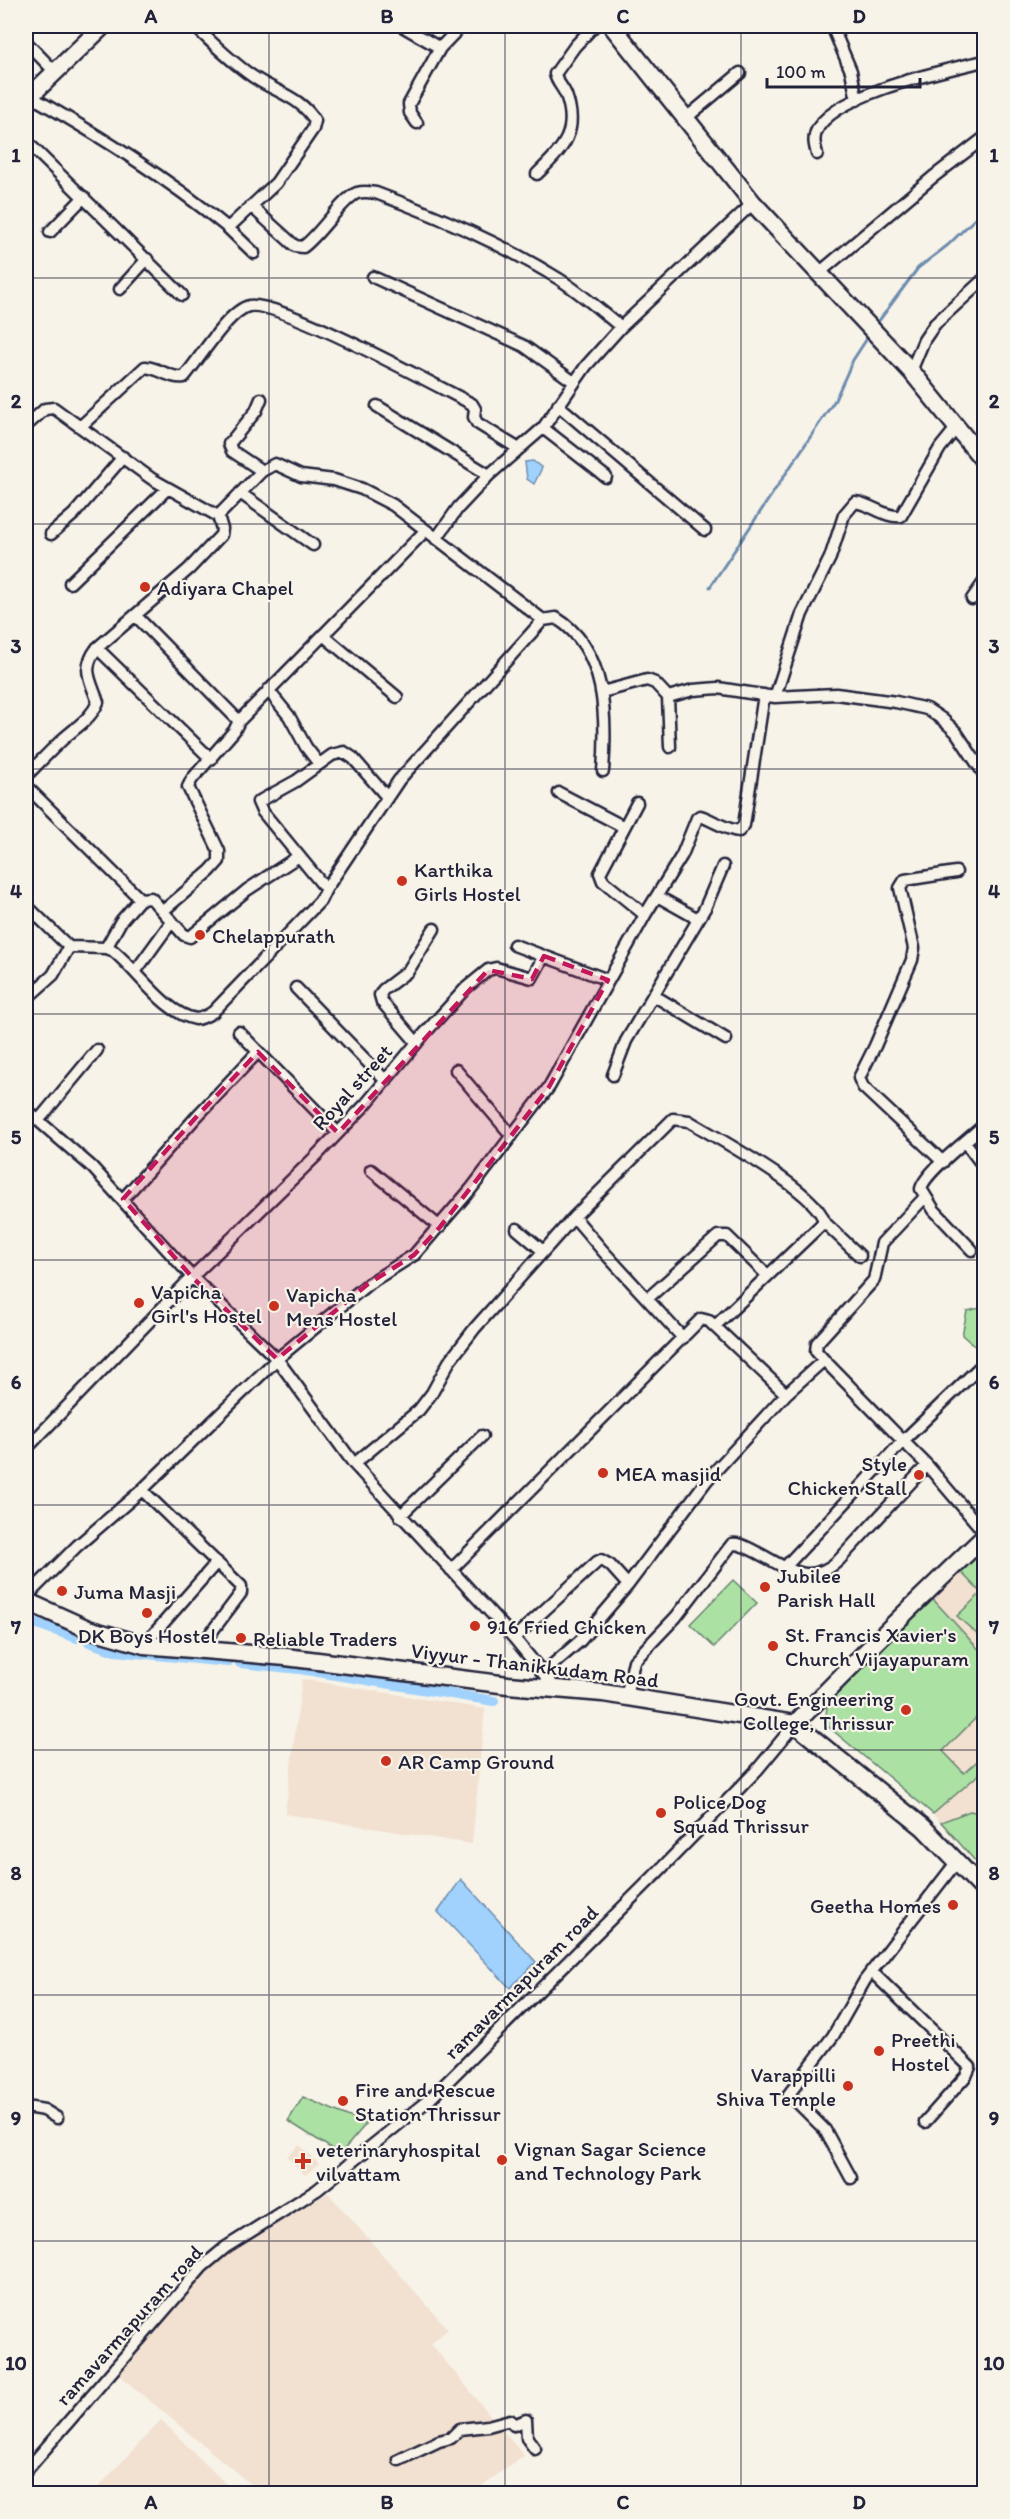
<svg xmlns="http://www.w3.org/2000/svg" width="1010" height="2519" viewBox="0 0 1010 2519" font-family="Itim,sans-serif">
<rect width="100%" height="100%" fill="#f7f3e8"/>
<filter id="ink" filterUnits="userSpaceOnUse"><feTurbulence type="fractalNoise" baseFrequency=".0167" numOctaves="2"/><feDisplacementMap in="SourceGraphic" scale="12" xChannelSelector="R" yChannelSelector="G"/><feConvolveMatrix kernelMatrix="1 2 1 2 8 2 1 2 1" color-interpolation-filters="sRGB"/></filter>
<g filter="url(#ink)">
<path fill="#f2e0d0" d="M984 1545V1871L933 1814 825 1724 828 1697Z
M302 1679 485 1709 472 1844 285 1814Z
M299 2145 319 2164 305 2175 287 2157Z
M328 2193 448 2329 431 2344 524 2456 471 2493H261L114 2371 221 2257Z
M161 2420 235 2493H93Z"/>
<path fill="#ace1a4" stroke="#678270" stroke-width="1.5" d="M984 1307V1348L979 1350 962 1335 967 1311Z
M984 1545V1631L979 1636 957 1616 981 1593 959 1570Z
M733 1580 757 1603 714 1647 690 1624Z
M931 1597 984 1655V1710L943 1751 964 1773 984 1755V1770L933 1814 825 1724 828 1697Z
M970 1811 984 1814V1871L941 1822Z
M303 2097 366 2124 340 2154 288 2121Z"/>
<path fill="#a0d2fd" stroke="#6e8caf" stroke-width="1.5" d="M533 461 542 468 534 484 527 479 525 462Z
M461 1879 536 1962 510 1988 438 1912Z"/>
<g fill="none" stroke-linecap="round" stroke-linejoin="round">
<path stroke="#6e8caf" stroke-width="3" d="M875 326 918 268 948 245 984 210
M710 587 835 400 853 360 870 334"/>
<path stroke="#a0d2fd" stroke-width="10" d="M26 1620 77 1638
M89 1642 115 1651 228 1662
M240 1663 300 1669 494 1701"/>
<defs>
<path id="street" d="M402 26 440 48 409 104 410 113 417 123
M832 26 851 71 857 100
M26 42 55 72
M440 48 461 26
M30 96C100 136 166 177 228 228L276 183 313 129 315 121C302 98 276 92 255 78 233 64 213 43 194 26
M685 119 740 73
M26 141 182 295
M817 154C815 146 813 140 816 132 831 94 947 70 984 61
M537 174C562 149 580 133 566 95 563 87 557 83 555 74L575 46 594 26
M252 207 295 246 303 247C320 235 342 199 357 193 364 191 369 192 376 193 440 217 501 243 559 279 581 293 601 311 621 327
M228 228 254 253
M50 232 84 197
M819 273 933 177 984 138
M373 277 524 346 574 382
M120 289 147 259
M911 371 924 340 935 324 984 279
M261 399 256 411 229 444 232 451 262 471
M558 405 705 530
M377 406 489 475
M26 426 45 409 54 408 152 479 218 516 222 529 221 535 189 569 97 648C81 669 90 679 98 702 91 719 76 727 63 739 50 751 38 764 26 776
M80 427 145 367C160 368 170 379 184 377 199 360 228 311 249 306 279 300 437 386 472 404L475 409 474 417 477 423 519 449
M543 428 606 477
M240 493 313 545
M218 516 262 471 275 464 301 476 334 480 362 489 393 505 543 620 556 618C607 649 607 718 603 771
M51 534 74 514 123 457
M436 539 458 508 489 475 543 428 586 366 621 327 753 203
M70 583 168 488
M972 599 984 582
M136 616 239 721 234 731 192 779 188 787 219 851V861L210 871 163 911
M323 635 397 697
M97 648 211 759
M268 690 289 716 306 747 319 764
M602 692 647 680 655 683 668 697
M775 697 802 614 830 558 844 515 855 502C871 504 885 518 901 516L940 448 957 427
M239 721 425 531
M670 747 668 697 693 690 718 688 775 697 836 694 896 702 927 709 942 719 956 732 984 774
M26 786 140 899
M559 793 624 827
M326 889 262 811 258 802 296 781 332 755 344 752 353 758 387 797
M657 896 698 919
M26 905 69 947 53 975 26 999
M645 915 682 855 697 818 700 816C713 820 726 830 739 831L744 825 764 695
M514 945 608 980
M69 947 106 948 112 950C136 968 164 1014 196 1019 202 1019 208 1015 213 1012L320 901 326 889 399 780 543 620
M106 948 121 921 140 899 151 898 184 935 190 937 247 890 299 856
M135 972 172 921
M296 988 386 1081
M653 995 726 1039
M239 1032 338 1133
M417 1043 382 1002 380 995 383 990 408 971 434 929
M456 1070 512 1136
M613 1075 626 1041 705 908 723 866
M26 1110 92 1167 192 1277 277 1359 354 1464 514 1638 556 1689
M38 1121 97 1050
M965 1142 984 1167
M943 1162 863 1087 859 1078 875 1046 912 960 914 948 900 888 905 880 956 872
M371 1170 440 1227
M123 1199 198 1115 258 1052
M574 1217 603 1251 683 1338
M517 1229 543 1251
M972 1250 934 1210 921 1189C924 1173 970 1138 984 1125
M647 1299 718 1236H727L767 1275
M715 1326 824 1222
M824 1360 816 1351 817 1343 874 1280 882 1243 925 1197
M786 1394 824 1360 903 1441 984 1363
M26 1449 192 1277 315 1157 366 1104 425 1033 466 988 488 970 496 968 532 978 544 956
M354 1464 419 1410 432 1393 449 1362 475 1328 574 1217 673 1119 689 1121C716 1138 819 1192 824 1222L860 1256
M142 1490 241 1586V1593L198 1650
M400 1516 482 1436
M786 1566 903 1441 927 1465 984 1532
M451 1570 701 1319 709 1321 786 1394 707 1480 628 1585 580 1641 543 1673
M26 1597 77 1546 142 1490 277 1359 368 1284 414 1255 471 1189 549 1087 645 915 603 881 600 873 637 803
M514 1638 597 1562 601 1560 610 1565 628 1585
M144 1645 217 1562
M626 1697 634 1661 676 1617 732 1544C740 1543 746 1547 754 1551 785 1566 808 1589 839 1560L927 1465
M871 1971 970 2067 966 2076 925 2122
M26 2107 44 2110 57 2118
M851 2178 825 2130 789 2094 833 2036 865 1980 958 1860
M399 2460 439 2441 451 2438 460 2429 488 2426 510 2420 514 2425 526 2420 527 2438 535 2449
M26 2471 202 2267 226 2247 317 2190 431 2098 652 1878 757 1770 795 1724"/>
<path id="secondary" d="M612 26 753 203 911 371 984 461
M26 100 103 26
M26 1601 88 1629 144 1645 286 1657 508 1685 603 1693 795 1724 923 1827 984 1890
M795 1724C856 1660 920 1598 984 1537"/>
</defs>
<use href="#street" stroke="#22223b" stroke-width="15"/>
<use href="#secondary" stroke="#22223b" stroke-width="21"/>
<use href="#street" stroke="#f7f3e8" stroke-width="10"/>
<use href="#secondary" stroke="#f7f3e8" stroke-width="16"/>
</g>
</g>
<path fill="#c2185b" fill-opacity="0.2" stroke="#c2185b" stroke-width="4.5" stroke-dasharray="12 8" stroke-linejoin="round" d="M544 956 608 980 549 1087 440 1227 414 1255 368 1284 277 1359 192 1277 123 1199 198 1115 258 1052 338 1133 488 970 532 979Z"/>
<path fill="none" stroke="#22223b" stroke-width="1.5" stroke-opacity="0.55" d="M269 26V2494M505 26V2494M741 26V2494M26 278H984M26 524H984M26 769H984M26 1014H984M26 1260H984M26 1505H984M26 1750H984M26 1995H984M26 2241H984"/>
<g fill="#c8321e" stroke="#f7f3e8" stroke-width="2">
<circle cx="145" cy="587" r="6"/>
<circle cx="402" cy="881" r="6"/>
<circle cx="200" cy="935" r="6"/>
<circle cx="139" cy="1303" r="6"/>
<circle cx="274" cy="1306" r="6"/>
<circle cx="603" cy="1473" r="6"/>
<circle cx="919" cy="1475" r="6"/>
<circle cx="765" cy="1587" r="6"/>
<circle cx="62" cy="1591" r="6"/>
<circle cx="147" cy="1613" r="6"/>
<circle cx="475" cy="1626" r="6"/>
<circle cx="241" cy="1638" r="6"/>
<circle cx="773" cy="1646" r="6"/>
<circle cx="906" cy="1710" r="6"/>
<circle cx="386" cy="1761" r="6"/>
<circle cx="661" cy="1813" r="6"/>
<circle cx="953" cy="1905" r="6"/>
<circle cx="879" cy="2051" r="6"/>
<circle cx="848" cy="2086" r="6"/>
<circle cx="343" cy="2101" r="6"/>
<circle cx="502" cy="2160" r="6"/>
<path d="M300 2152h6v6h6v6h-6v6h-6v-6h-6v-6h6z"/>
</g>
<g text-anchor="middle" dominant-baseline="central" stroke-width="4.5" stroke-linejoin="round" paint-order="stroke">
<g font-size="21" fill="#22223b" stroke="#f7f3e8" text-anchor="start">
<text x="157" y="587">Adiyara Chapel</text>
<text x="414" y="869">Karthika<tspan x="414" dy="24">Girls Hostel</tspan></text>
<text x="212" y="935">Chelappurath</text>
<text x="151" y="1291">Vapicha<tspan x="151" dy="24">Girl's Hostel</tspan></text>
<text x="286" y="1294">Vapicha<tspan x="286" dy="24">Mens Hostel</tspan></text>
<text x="907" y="1463" text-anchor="end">Style<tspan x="907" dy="24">Chicken Stall</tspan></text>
<text x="615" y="1473">MEA masjid</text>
<text x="777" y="1575">Jubilee<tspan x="777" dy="24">Parish Hall</tspan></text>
<text x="74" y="1591">Juma Masji</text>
<text x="487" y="1626">916 Fried Chicken</text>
<text x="785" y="1634">St. Francis Xavier's<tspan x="785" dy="24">Church Vijayapuram</tspan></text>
<text x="147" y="1635" text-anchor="middle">DK Boys Hostel</text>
<text x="253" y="1638">Reliable Traders</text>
<text x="894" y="1698" text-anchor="end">Govt. Engineering<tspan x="894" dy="24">College, Thrissur</tspan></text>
<text x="398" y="1761">AR Camp Ground</text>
<text x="673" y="1801">Police Dog<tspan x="673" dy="24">Squad Thrissur</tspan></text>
<text x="941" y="1905" text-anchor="end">Geetha Homes</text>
<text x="891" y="2039">Preethi<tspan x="891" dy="24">Hostel</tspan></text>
<text x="836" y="2074" text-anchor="end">Varappilli<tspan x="836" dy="24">Shiva Temple</tspan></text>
<text x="355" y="2089">Fire and Rescue<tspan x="355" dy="24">Station Thrissur</tspan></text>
<text x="514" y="2148">Vignan Sagar Science<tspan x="514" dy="24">and Technology Park</tspan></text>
<text x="316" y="2149">veterinaryhospital<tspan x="316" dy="24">vilvattam</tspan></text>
</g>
<g font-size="21" fill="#22223b" stroke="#f7f3e8">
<text transform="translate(352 1087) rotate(-48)">Royal street</text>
<text transform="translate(535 1665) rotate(7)">Viyyur - Thanikkudam Road</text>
<text transform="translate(521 1982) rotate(-45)">ramavarmapuram road</text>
<text transform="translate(129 2325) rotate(-48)">ramavarmapuram road</text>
</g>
</g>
<rect width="1010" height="2519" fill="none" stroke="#f7f3e8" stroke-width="66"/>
<path d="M767 78v9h153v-9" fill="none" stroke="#22223b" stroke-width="3"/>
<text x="776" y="78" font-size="18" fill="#22223b" stroke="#f7f3e8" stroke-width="4.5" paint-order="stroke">100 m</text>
<rect x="33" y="33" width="944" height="2453" fill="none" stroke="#22223b" stroke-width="2"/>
<g font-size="20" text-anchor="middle" font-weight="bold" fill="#22223b">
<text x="151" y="23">A</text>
<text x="387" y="23">B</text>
<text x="623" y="23">C</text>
<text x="859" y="23">D</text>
<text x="16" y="162">1</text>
<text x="994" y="162">1</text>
<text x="16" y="408">2</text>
<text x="994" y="408">2</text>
<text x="16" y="653">3</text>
<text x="994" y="653">3</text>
<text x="16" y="898">4</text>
<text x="994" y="898">4</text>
<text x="16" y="1144">5</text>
<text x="994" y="1144">5</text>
<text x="16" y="1389">6</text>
<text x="994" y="1389">6</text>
<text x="16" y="1634">7</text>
<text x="994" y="1634">7</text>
<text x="16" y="1880">8</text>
<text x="994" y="1880">8</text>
<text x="16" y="2125">9</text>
<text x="994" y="2125">9</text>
<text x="16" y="2370">10</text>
<text x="994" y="2370">10</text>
<text x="151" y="2509">A</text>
<text x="387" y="2509">B</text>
<text x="623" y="2509">C</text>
<text x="859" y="2509">D</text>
</g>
</svg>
